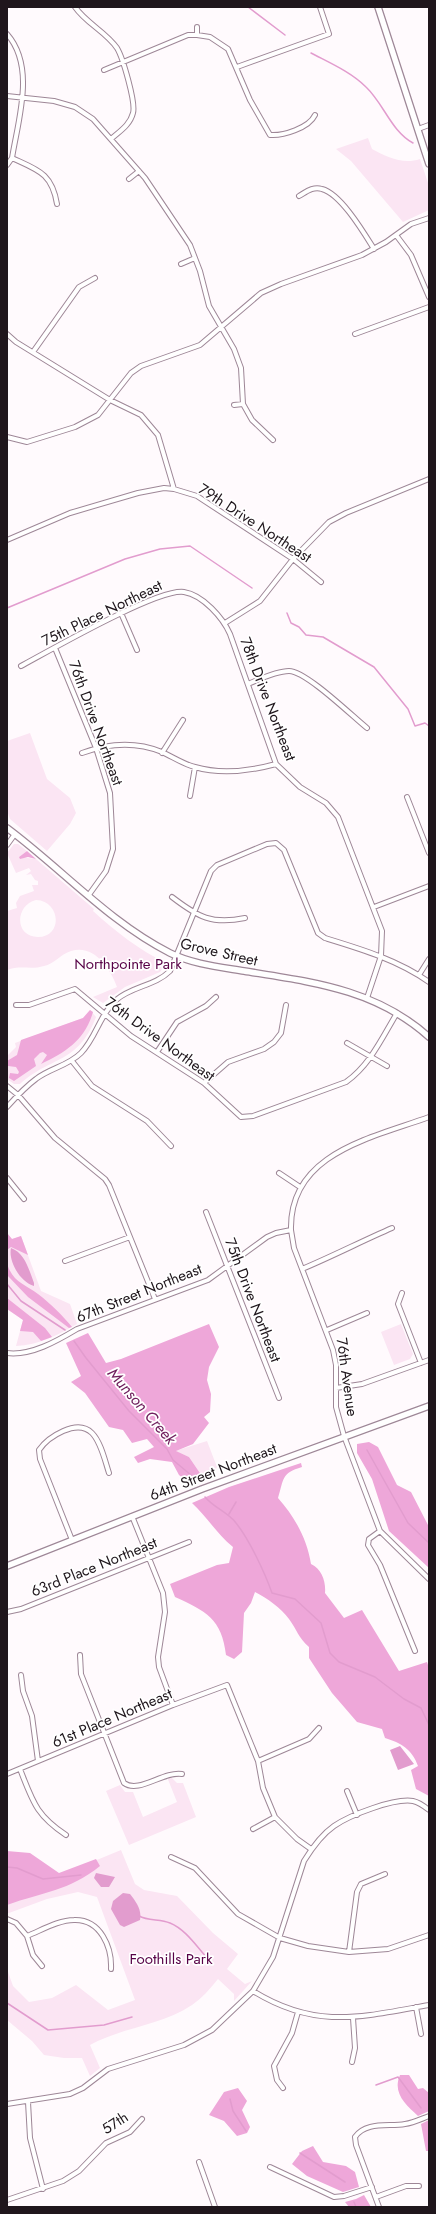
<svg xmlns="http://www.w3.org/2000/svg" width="436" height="2214" viewBox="0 0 436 2214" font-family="Jost,sans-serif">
<rect width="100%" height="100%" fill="#fffafd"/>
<path fill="#fbe5f3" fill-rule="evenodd" d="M368 138 372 149C387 157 403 165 420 159L429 186V210L403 222 351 161 336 149Z
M30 733 47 779 70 798 76 813 70 824 47 851 10 819 7 811V741Z
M14 844H18L27 851 19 857 36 859 94 909 93 911C115 931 139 950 166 963L160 972 125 987 103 1003 93 997 117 987C110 968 94 944 71 951 61 954 54 964 44 966 32 970 19 965 7 970V911L17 908 16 903 20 896 34 891 32 885H38V881L35 880 31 874 26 875 31 871 29 868 16 873 7 853ZM36 900C61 901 63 937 38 937 14 937 15 905 36 900Z
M90 1010 96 1017C78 1064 51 1056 20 1084H14L7 1079V1056L16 1047 15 1043 83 1018Z
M7 1233 12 1239 21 1236 41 1291 70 1304 77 1324C58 1335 39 1345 16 1346L23 1320 7 1309Z
M401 1324 413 1354 410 1359 394 1365 381 1332Z
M207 1441 217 1467 213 1475 204 1479 189 1457 175 1451Z
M167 1777H171L177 1783H183L196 1817 129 1845 106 1791 120 1785 125 1792H133L143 1817 177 1802Z
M121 1850 135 1884 144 1890 177 1896 213 1933 238 1954 227 1969 245 1984 252 1981 234 2001V1994L218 1979C210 1989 202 1998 192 2005 160 2026 123 2027 90 2045L100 2068 90 2076 82 2058H64L44 2055 32 2041 7 2020V1969L13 1986 29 2002 52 1998 76 1985 108 2010 135 2000 97 1897 78 1892 47 1899 9 1913H7V1897Z"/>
<path fill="#eea7d9" d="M27 851 36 859 28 857 20 859 19 857Z
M90 1010 93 1012C85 1040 66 1052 41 1064L47 1055 43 1052 40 1053 34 1059 36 1066 14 1081 9 1078 10 1073 18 1074 19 1072 16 1067 8 1066 7 1061 17 1055 21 1040 83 1018Z
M7 1233 12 1239 21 1236 28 1255 11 1247 7 1250Z
M7 1263C12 1282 25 1284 38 1294 50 1303 63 1316 72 1327L69 1328 28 1297 7 1275Z
M7 1298 45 1328 52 1337 41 1341 33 1332 20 1331 23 1320 7 1309Z
M209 1324 219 1347 209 1367 207 1380 211 1394 210 1412 204 1417 209 1423 193 1444 176 1451 189 1457 204 1479 190 1484 179 1475 172 1462 150 1459 138 1463 134 1457 154 1447 147 1439 132 1443 123 1430 109 1427 85 1393 71 1382 81 1376 66 1343 88 1333 106 1363 121 1359Z
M369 1442 378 1447 397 1485 411 1492 429 1527V1568L389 1531 372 1479 357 1453V1444Z
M301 1463 302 1467C281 1473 284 1479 278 1498 295 1517 307 1539 311 1564 322 1569 326 1582 325 1593L344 1618 362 1610 399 1671 427 1662 429 1668V1796L416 1789 411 1770 418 1766C412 1749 401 1743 385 1738L382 1729 357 1722 332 1693 309 1658V1647C298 1637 297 1630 289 1619 281 1608 267 1598 255 1592L251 1603 244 1613 242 1652 234 1659 226 1655C222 1619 206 1611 175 1597L170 1584 217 1565 229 1563 233 1547C217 1534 207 1517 192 1503L229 1487Z
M7 1851 30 1853 59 1873 96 1859 100 1866C69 1891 43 1892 7 1905Z
M400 2075H409L418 2089 423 2088 429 2093V2111L418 2116C406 2105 392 2093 400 2075Z
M238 2088 247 2101 242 2110 250 2127 247 2133 237 2136 224 2121 209 2115 224 2092Z
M429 2120V2151H426L421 2124Z
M313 2146 323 2162 346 2166 355 2172 359 2187 343 2192 307 2176 292 2164 302 2151Z
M364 2195 371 2207H349L345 2202 356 2199Z"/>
<path fill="#e29cce" d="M11 1248C25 1253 29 1270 34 1283V1286C20 1282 8 1261 11 1248Z
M400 1746 414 1764 398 1770 390 1750Z
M96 1873 115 1877 109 1887H101L94 1878Z
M123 1893 130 1894C136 1902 142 1909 140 1920L124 1927 120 1925 111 1909 113 1901Z"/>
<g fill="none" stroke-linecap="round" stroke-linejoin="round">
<path stroke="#e29cce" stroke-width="1.5" d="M248 7 285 35
M311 53C330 63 351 72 366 87 384 104 391 131 413 143
M7 608 125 559 160 549 190 546 252 588
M287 613 291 623 299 627 306 635 323 637 374 667 408 709 415 726 425 723 429 726
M7 1284 21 1301 65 1330
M74 1341 86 1358 129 1411 167 1449 173 1460 198 1481
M367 1450 408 1523 429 1543
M205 1497C214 1508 228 1512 236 1523 249 1539 265 1573 272 1593L295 1599 321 1623 330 1653 339 1662 375 1677 404 1699 421 1708 429 1725
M229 1514 236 1502
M7 1867 17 1868 43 1879 81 1875
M139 1916C148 1921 160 1919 170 1923 187 1930 198 1949 211 1962
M7 2003 48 2030 104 2025 132 2017
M376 2085 398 2077 421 2108
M230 2099 233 2111 246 2131
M429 2126V2127
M300 2153 345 2182
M354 2202 356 2207"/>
<defs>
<path id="street" d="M75 7C86 23 106 32 117 48 123 58 136 103 133 113 130 125 120 131 111 139
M197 27V35L210 37 228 49 250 100 270 135C283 136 309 128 315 115
M7 34C36 67 18 120 12 158L7 165
M237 67 329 34 320 7
M104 70 188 35H197
M7 96 54 101 75 107 93 119 145 178 190 245 200 271 209 306 234 349 241 368 243 404 252 420 273 440
M418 129 429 125
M12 158C38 170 52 173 57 204
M129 179 139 171
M299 196C306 192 313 186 322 189 341 194 364 233 374 249
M396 235 411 255 429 297
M181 264 195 258
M7 334 16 342 110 400 141 415 158 435 174 489
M355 334 429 307
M33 352 79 287 95 278
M234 405 243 404
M7 437 27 442 75 427 98 415 131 373 141 366 200 345 261 293 281 284 362 255 386 242 411 224 429 218
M7 540 70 513 138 493 164 488 174 489 197 496 293 559 321 582
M121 613 137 650
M225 623 260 601 293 559 329 522 346 513 429 479
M55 648 96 748 110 793 113 849 106 871 88 896
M21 666C49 651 158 588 184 592 203 595 223 618 230 634L276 764 300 787 326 803 338 817 382 931 381 956 367 998
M248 684C260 679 276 671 289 671 306 671 352 716 367 728
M82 753C109 743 135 741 162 752 173 757 183 764 195 767 222 775 250 771 276 764
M162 753 183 720
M190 796 195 767
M407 797 429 853
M7 845 15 834
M172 897C198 917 212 925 245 918
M374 907 429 886
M419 975 429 959
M16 1005H29L75 989 131 1036 204 1083 241 1117 253 1116 346 1082C370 1065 382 1038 397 1013
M347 1043 387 1066
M157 1052 177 1022 206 1006 216 997
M72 1061 92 1086 147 1121 171 1146
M204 1083 228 1062 264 1049 274 1042 281 1033 286 1005
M7 1086 18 1095 55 1138 105 1179 109 1185 155 1299
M7 1107C16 1097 25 1087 36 1079 50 1068 68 1066 81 1053 96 1038 100 1014 116 1000 132 986 155 986 170 971L211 871 217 865 267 844 276 843 284 850 318 933 325 938C361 949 398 960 429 982
M279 1173 300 1187
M7 1178 24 1199
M206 1212 279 1398
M291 1230 294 1248 333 1350 336 1365V1407L344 1436 380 1531 429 1579
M65 1261 130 1237
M302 1269C333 1256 362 1241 392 1228
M402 1293 398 1304 421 1363
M327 1330 367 1313
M7 1353C31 1356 57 1341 77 1329L208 1280 267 1237 276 1233 291 1230C289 1153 372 1138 429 1117
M336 1388 362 1384 429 1360
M132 1516 163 1593 165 1612 158 1657 159 1667 173 1705
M380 1531 369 1539 368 1545 380 1565 415 1651
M72 1540 40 1459 39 1450C48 1437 77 1418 92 1433 101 1442 105 1461 109 1473
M7 1612 21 1609 189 1542
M80 1655 81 1674 124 1783C139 1794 163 1771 182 1774
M21 1675 23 1691 32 1716 38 1761
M258 1761 309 1739 319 1728
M20 1769C33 1802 36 1815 66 1835
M7 1774 173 1705 227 1685 258 1761 263 1788 275 1817 297 1839 311 1849
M347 1791 357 1815
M253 1829 275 1817
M171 1857 195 1868 238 1914 280 1938 308 1946 349 1952 388 1949 429 1935
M7 1919 16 1923 27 1936C42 1930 59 1920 74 1920 101 1919 112 1948 111 1969
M27 1936 33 1955 42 1966
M349 1952 357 1892 361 1884 385 1874
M253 1991C316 2030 361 2017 429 2005
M416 2007 421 2034
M352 2062 355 2048 353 2018
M283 2088 277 2080 274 2066 292 2033 298 2012
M28 2102 30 2138 43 2189
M7 2104 70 2094 83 2088 108 2069 184 2045 212 2030 253 1991 273 1957 304 1861C312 1848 321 1835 334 1826 350 1815 394 1798 413 1801 418 1802 424 1806 429 1810
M199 2162 215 2207
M270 2167 334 2197 344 2196 372 2187
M376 2197 406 2186H419
M7 2200 63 2181 79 2171 106 2143 130 2132 142 2119
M379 2207 356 2145 355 2137C366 2121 389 2127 405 2124 413 2123 421 2119 429 2116"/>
<path id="secondary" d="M378 7 429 164
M7 828C62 869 109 922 170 953 192 964 220 967 244 971 312 982 376 989 429 1037
M7 1566 202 1489 429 1406"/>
</defs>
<use href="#street" stroke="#9e8797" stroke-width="6"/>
<use href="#secondary" stroke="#9e8797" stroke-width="8"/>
<use href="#street" stroke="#fff" stroke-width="4"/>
<use href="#secondary" stroke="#fff" stroke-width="5.5"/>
</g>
<g text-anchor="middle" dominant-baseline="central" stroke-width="3.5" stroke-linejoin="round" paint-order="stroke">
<g font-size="15" fill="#1f161c" stroke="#fff">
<text transform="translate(255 523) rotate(33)">79th Drive Northeast</text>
<text transform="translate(102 613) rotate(-26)">75th Place Northeast</text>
<text transform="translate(268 699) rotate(69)">78th Drive Northeast</text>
<text transform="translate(96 723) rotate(70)">76th Drive Northeast</text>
<text transform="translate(219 952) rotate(13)">Grove Street</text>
<text transform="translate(160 1039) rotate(36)">76th Drive Northeast</text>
<text transform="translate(139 1293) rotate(-22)">67th Street Northeast</text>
<text transform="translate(253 1300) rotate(69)">75th Drive Northeast</text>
<text transform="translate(347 1377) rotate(82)">76th Avenue</text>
<text transform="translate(213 1472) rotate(-21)">64th Street Northeast</text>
<text transform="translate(94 1567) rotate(-22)">63rd Place Northeast</text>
<text transform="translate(112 1718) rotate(-23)">61st Place Northeast</text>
<text transform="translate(115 2123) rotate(-33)">57th</text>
</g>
<g font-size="15" fill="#570247" stroke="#fff">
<text x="128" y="964">Northpointe Park</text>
<text x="171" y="1959">Foothills Park</text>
</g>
<g font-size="16" font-style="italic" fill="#70205e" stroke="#fff">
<text transform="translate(142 1406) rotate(49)">Munson Creek</text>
</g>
</g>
<rect width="436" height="2214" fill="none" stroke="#1f161c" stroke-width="16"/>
</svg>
